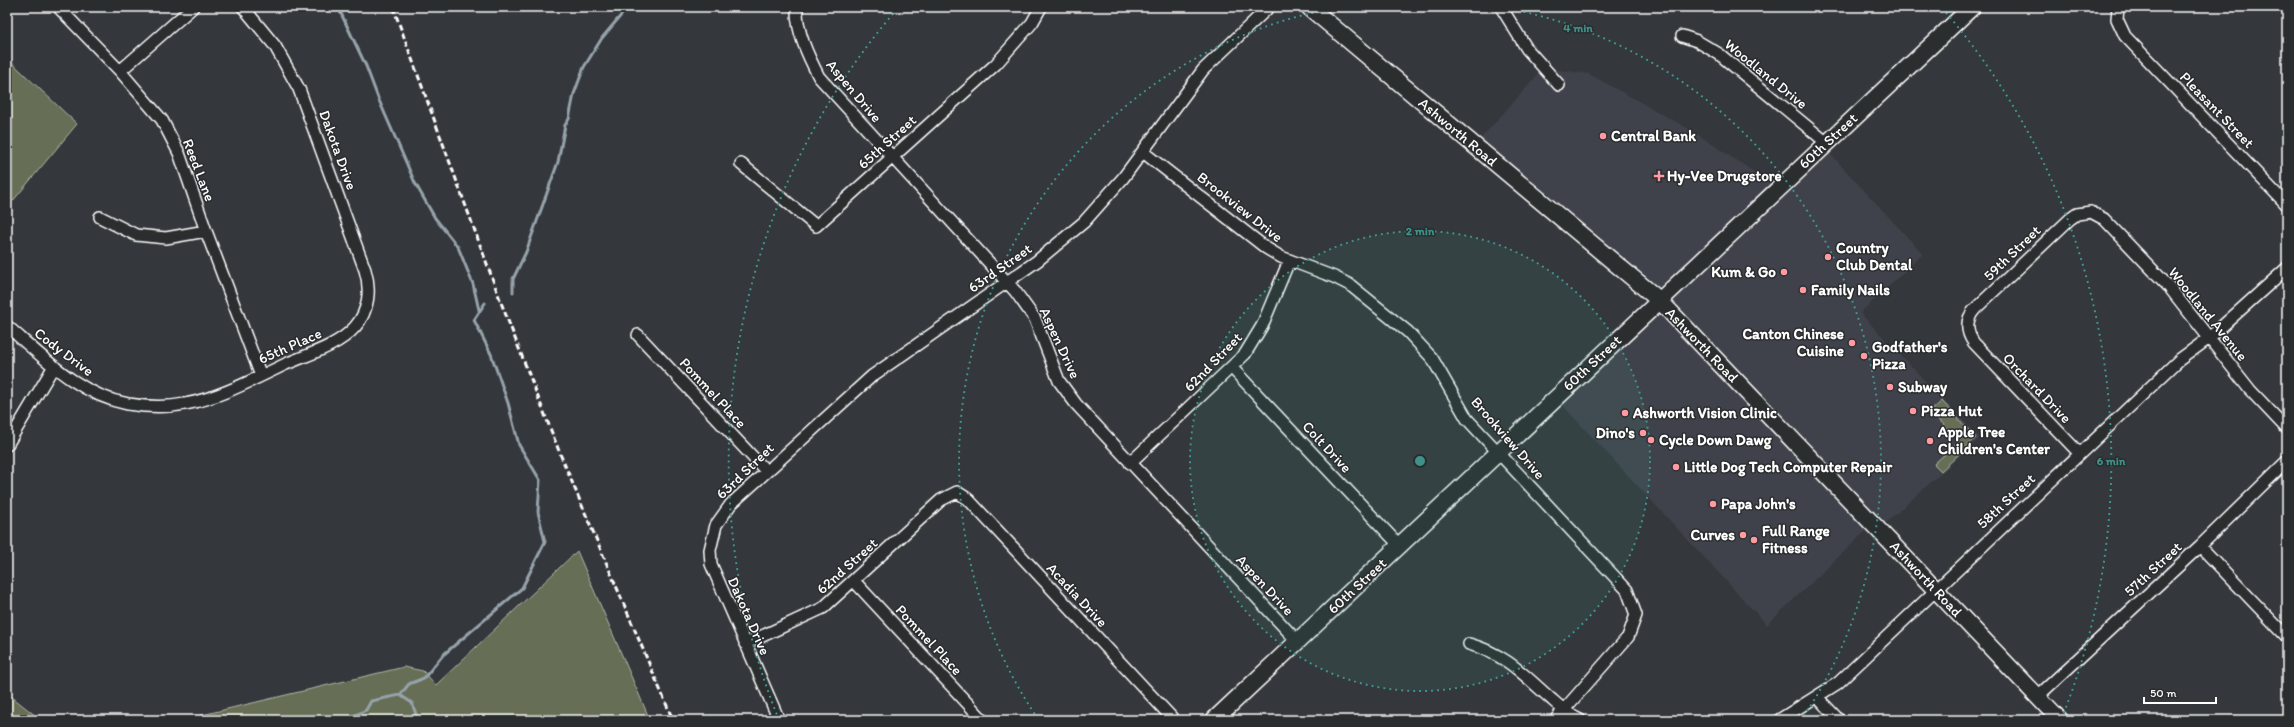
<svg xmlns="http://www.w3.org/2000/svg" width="2294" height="727" viewBox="0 0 2294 727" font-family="Itim,sans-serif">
<rect width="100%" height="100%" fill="#34373b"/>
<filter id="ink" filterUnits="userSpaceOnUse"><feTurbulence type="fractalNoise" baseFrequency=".025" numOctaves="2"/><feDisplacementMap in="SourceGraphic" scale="8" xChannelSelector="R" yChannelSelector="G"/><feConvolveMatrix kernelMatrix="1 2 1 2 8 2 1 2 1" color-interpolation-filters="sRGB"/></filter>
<g filter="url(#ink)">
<path fill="#40434b" d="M1544 68 1589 74 1691 130 1778 188 1823 146 1923 254 1860 313 1980 438 1879 529 1873 524 1767 625 1555 397 1658 300 1474 146Z"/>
<path fill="#666e54" stroke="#b2b6aa" d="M7 58 77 124 7 208Z
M1942 401 1976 438 1941 471 1934 464 1959 441 1931 411Z
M577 551 650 720H181L404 667 423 671 436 685Z
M7 693 41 720H7Z"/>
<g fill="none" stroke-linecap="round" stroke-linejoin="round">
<path stroke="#97a3ac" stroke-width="3" d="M338 7 366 66 378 98 415 183 435 218 458 247 473 284 479 310
M513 292V279L526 252 558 162 565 125 569 119 574 94 584 67 602 38 628 7
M400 695 409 684 424 678 443 655 522 588 545 542 538 512 540 480 519 445 508 403 491 354 474 320 485 303
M345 720 366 710 371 701 400 695 412 703 418 720"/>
<defs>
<path id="street" d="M58 7 120 71 162 120 179 153 206 231 261 376
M797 7C796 31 808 56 819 77L1015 291 1035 319 1059 381 1076 404 1298 642
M1501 7 1527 49 1559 85
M2118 7 2117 19 2125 36 2287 205
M2286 7 2287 8
M1682 36 1697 41 1719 54 1827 143
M120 71 193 7
M1143 152 1266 248 1281 257 1334 277 1350 285 1408 332 1432 358 1467 419 1627 590 1636 615 1628 637 1555 720
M741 164 816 226 996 64 1032 23 1041 7
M100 217 136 235 166 238 206 231
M7 326C43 357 79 395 128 404 147 407 166 408 185 404 220 398 254 379 286 364 309 354 338 346 355 327 369 311 371 289 365 270L299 89 275 46 243 7
M638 335 766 471
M1232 368 1400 546
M7 445 54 366
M2079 453 1974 343C1966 332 1965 320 1975 309L2070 219 2077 214 2091 212 2104 219 2169 287 2250 390 2287 429
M1130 463 1245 354 1262 326 1289 261
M2200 546 2287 637
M854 581 983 720
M745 644 823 608 941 500 957 492 968 499 1174 720
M1469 644C1505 654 1523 674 1550 698 1559 706 1568 715 1580 720
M1817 697 1839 720
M2037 697 2200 546 2287 461
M779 720 711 564 710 550 716 525 731 504 872 376 1037 261 1084 222 1123 178 1203 70 1269 7
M1779 720 1838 683 2179 360 2209 338 2287 268"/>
<path id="secondary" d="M1309 7 1659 300 2060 720
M1214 720 1972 7"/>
</defs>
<use href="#street" stroke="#fff" stroke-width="14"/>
<use href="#secondary" stroke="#fff" stroke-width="19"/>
<use href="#street" stroke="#2a2d2e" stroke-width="11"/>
<use href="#secondary" stroke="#2a2d2e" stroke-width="16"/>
<path stroke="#fff" stroke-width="3" stroke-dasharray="6 3" stroke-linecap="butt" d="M393 7 502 305 561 456 673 720"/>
</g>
</g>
<circle cx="1420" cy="461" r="230" fill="#3f918b" fill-opacity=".12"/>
<g fill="none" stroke="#3f918b" stroke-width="2" stroke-dasharray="2 4">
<circle cx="1420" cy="461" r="230"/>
<path d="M1038 719A461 461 0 0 1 1340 7M1500 7A461 461 0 0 1 1802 719"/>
<path d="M779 720A691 691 0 0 1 898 8M1942 8A691 691 0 0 1 2061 720"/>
</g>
<g fill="#ff9aa2" stroke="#2a2d2e" stroke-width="1.5">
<circle cx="1603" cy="136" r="4"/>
<path d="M1657 170h4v4h4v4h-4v4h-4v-4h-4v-4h4z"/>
<circle cx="1828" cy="257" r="4"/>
<circle cx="1784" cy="272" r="4"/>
<circle cx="1803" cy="290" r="4"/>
<circle cx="1852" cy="343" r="4"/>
<circle cx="1864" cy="356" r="4"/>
<circle cx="1890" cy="387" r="4"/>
<circle cx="1913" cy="411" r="4"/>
<circle cx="1625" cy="413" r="4"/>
<circle cx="1643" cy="433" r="4"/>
<circle cx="1651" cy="440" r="4"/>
<circle cx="1930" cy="441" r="4"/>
<circle cx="1676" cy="467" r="4"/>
<circle cx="1713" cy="504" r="4"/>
<circle cx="1743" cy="535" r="4"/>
<circle cx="1754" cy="540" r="4"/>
</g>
<g text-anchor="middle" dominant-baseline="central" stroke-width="3" stroke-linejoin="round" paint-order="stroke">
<g font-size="15" fill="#fff" stroke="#2a2d2e">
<text transform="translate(1766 74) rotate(39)">Woodland Drive</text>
<text transform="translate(854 91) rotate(50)">Aspen Drive</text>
<text transform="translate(2217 110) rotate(46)">Pleasant Street</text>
<text transform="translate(1458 132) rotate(40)">Ashworth Road</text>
<text transform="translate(1828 141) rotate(-43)">60th Street</text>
<text transform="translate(887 142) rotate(-42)">65th Street</text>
<text transform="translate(338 150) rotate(70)">Dakota Drive</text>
<text transform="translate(199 170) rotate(69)">Reed Lane</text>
<text transform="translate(1240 207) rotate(38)">Brookview Drive</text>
<text transform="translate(2012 253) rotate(-44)">59th Street</text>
<text transform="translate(1000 268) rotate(-35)">63rd Street</text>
<text transform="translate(2208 314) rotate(51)">Woodland Avenue</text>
<text transform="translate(1060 343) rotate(65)">Aspen Drive</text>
<text transform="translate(1702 345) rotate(46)">Ashworth Road</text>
<text transform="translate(290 346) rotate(-24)">65th Place</text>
<text transform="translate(64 352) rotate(37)">Cody Drive</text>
<text transform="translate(1213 362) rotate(-46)">62nd Street</text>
<text transform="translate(1592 363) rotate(-43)">60th Street</text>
<text transform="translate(2037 388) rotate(46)">Orchard Drive</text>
<text transform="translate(713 393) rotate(47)">Pommel Place</text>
<text transform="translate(1508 438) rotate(49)">Brookview Drive</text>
<text transform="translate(1327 447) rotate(47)">Colt Drive</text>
<text transform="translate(745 471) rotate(-44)">63rd Street</text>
<text transform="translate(2006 501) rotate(-43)">58th Street</text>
<text transform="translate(847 566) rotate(-42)">62nd Street</text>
<text transform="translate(2153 569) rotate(-43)">57th Street</text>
<text transform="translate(1926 579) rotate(47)">Ashworth Road</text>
<text transform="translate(1265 585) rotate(47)">Aspen Drive</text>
<text transform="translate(1357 586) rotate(-43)">60th Street</text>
<text transform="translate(1077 595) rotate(47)">Acadia Drive</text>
<text transform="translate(749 616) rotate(66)">Dakota Drive</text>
<text transform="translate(929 640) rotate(47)">Pommel Place</text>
</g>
<g font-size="15" font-weight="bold" fill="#fff" stroke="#2a2d2e" text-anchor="start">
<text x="1611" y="136">Central Bank</text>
<text x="1667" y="176">Hy-Vee Drugstore</text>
<text x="1836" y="248">Country<tspan x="1836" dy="17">Club Dental</tspan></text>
<text x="1776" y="272" text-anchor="end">Kum &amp; Go</text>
<text x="1811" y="290">Family Nails</text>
<text x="1844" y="334" text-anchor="end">Canton Chinese<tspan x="1844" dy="17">Cuisine</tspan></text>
<text x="1872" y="347">Godfather's<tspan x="1872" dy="17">Pizza</tspan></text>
<text x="1898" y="387">Subway</text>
<text x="1921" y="411">Pizza Hut</text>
<text x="1633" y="413">Ashworth Vision Clinic</text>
<text x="1938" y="432">Apple Tree<tspan x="1938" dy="17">Children's Center</tspan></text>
<text x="1635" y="433" text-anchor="end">Dino's</text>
<text x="1659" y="440">Cycle Down Dawg</text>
<text x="1684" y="467">Little Dog Tech Computer Repair</text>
<text x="1721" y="504">Papa John's</text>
<text x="1762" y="531">Full Range<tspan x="1762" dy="17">Fitness</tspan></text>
<text x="1735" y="535" text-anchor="end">Curves</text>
</g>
</g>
<circle cx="1420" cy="461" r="6" fill="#3f918b" stroke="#2a2d2e" stroke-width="2"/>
<g font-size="12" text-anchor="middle" font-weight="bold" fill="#3f918b" stroke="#2a2d2e" stroke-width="3" stroke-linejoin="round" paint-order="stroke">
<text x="1578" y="32">4 min</text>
<text x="1420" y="235">2 min</text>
<text x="2111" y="465">6 min</text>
</g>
<rect width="2294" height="727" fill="none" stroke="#2a2d2e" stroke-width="24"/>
<rect x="12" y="12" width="2270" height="703" fill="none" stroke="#fff" stroke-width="1.5" filter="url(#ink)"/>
<path d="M2144 697v6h72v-6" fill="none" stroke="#ffffff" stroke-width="2"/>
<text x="2150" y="697" font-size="12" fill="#ffffff" stroke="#2a2d2e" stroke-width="3" paint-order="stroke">50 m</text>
</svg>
